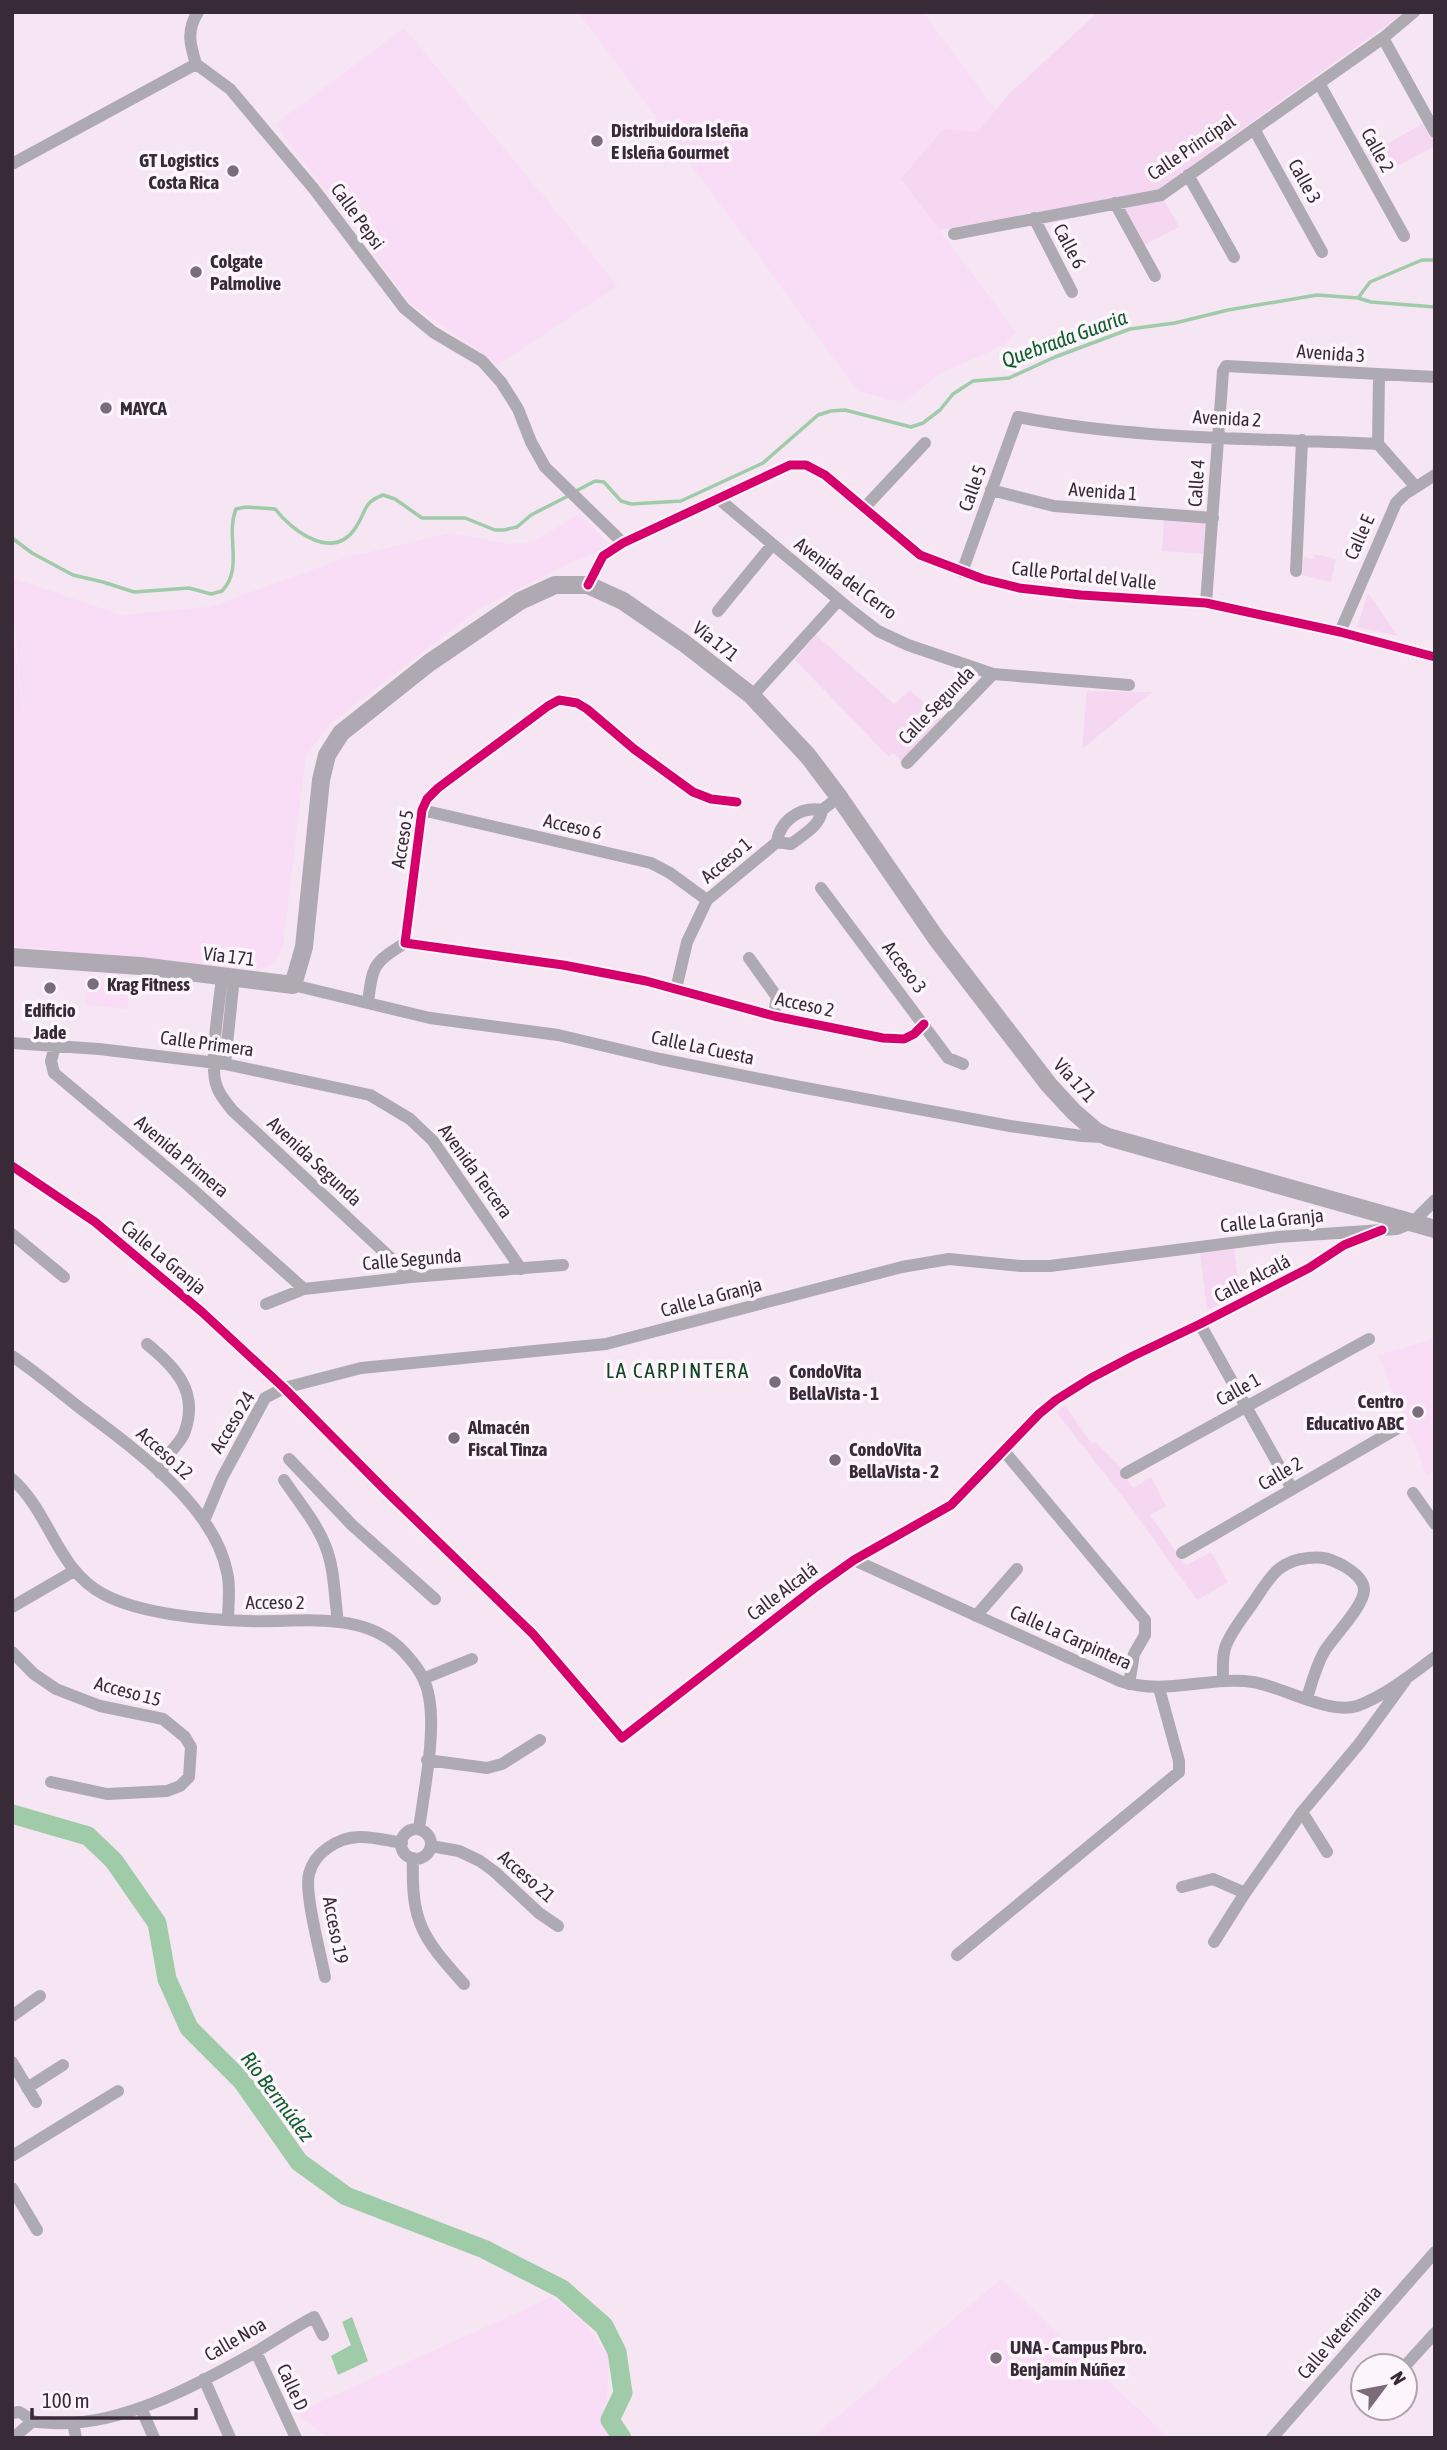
<svg xmlns="http://www.w3.org/2000/svg" width="1447" height="2450" viewBox="0 0 1447 2450" font-family="'Asap Condensed',sans-serif">
<rect width="100%" height="100%" fill="#f6e6f3"/>
<path fill="#f9dcf5" d="M578 12H923L996 110 978 132 901 179 1016 332 1004 345 938 375 903 403 858 391Z
M404 28 618 286 498 365 410 303 275 124Z
M579 514 613 547 568 564 480 608 330 724 306 755 283 946 276 961 268 967 251 971 40 948 12 947V621L28 750 12 603V578L121 615 210 607 345 558 450 533 509 544 533 542Z
M88 976 96 977V982L122 984 123 977 130 978 128 1009 85 1005Z
M1433 1339 1435 1469 1427 1476 1378 1355Z
M1001 2279 1169 2438H812Z
M552 2297 584 2323 609 2357 606 2421 617 2438H328L295 2413Z"/>
<path fill="#f5d7f1" d="M1098 12H1405L1156 191 939 230 901 179 943 129 978 132 1007 96Z
M1424 123 1435 141V146L1377 177 1365 156Z
M1164 199 1179 227 1142 246 1122 207Z
M1164 519 1209 523 1207 554 1162 551Z
M1315 554 1336 559 1331 582 1302 575 1304 557 1314 559Z
M1368 593 1398 636 1357 627Z
M816 635 894 704 910 690 943 720 901 761 893 753 889 757 795 660Z
M1087 691 1152 692 1082 749Z
M1234 1249 1240 1296 1207 1310 1200 1252Z
M1065 1405 1092 1444 1096 1442 1119 1466 1133 1488 1151 1477 1166 1506 1150 1515 1186 1565 1211 1552 1228 1582 1197 1600 1130 1506 1056 1412Z"/>
<path fill="#9fcba9" d="M352 2317 368 2361 338 2375 331 2356 351 2345 342 2322Z"/>
<g fill="none" stroke-linecap="round" stroke-linejoin="round">
<path stroke="#9fcba9" stroke-width="3.5" d="M1358 298 1370 282 1422 260H1435
M576 491 595 481 604 482 621 501 631 504 681 501 763 463 818 415 831 411 845 410 911 427 923 423 940 410 953 394 973 381 1009 378 1055 357 1130 329 1175 323 1228 310 1317 295 1358 298 1371 302 1435 307
M12 538 32 553 73 575 103 582 134 592 189 588 211 594 222 591C244 568 225 536 236 509L246 507 275 509C293 532 334 562 356 527 367 511 362 503 383 495L395 499 422 518H465L495 530H504L517 527 531 515 570 495"/>
<path stroke="#9fcba9" stroke-width="19" d="M12 1814 88 1836 114 1861 157 1923 167 1979 189 2028 242 2081 299 2162 346 2196 484 2249 562 2289 604 2326 617 2352 623 2393 610 2420 622 2438"/>
<path stroke="#aeaab2" stroke-width="12" d="M1383 38 1435 132
M196 64 230 89 314 189 404 308 433 332 482 361 501 382 518 409 531 442 545 467 623 543
M196 64C190 44 186 31 198 12
M1319 83 1404 236
M1254 129 1322 252
M12 164 196 64
M1188 175 1234 257
M1115 203 1155 276
M1034 218 1072 292
M954 234 1161 195 1383 38 1414 12
M1378 444 1379 376
M991 490 1054 506 1213 518
M720 500 852 611 878 631 908 645 993 674 1129 685
M865 507 925 443
M1296 571 1302 440
M962 572 1018 417C1136 440 1258 438 1378 444L1416 487
M588 585 603 556 623 543 790 465H806L825 475 920 555 983 579 1019 588 1081 595 1206 603 1340 632 1435 657
M1206 603 1223 371 1226 366 1435 377
M718 611 772 545
M1340 632 1396 503 1405 494 1435 475
M752 696 838 601
M907 763 993 674
M737 802 711 799 693 792 634 749 587 709 577 703 559 700 548 706 438 788 427 799 422 810 405 943 563 965 646 981 774 1016 883 1038 904 1039 914 1034 924 1024
M422 810 651 863 670 873 707 900
M777 842 791 844C804 834 820 826 822 810L839 797
M821 888 948 1058 963 1064
M749 958 777 997 774 1016
M222 976C220 1002 208 1065 217 1087 220 1096 227 1103 232 1110L411 1277
M293 985 430 1018 558 1035 660 1059 795 1086 1010 1126 1082 1136 1103 1137
M676 989 687 942 707 900 777 842C780 821 800 806 822 810
M368 1002C373 963 374 963 405 943
M12 1043 99 1049 225 1064 370 1095 410 1119 433 1141 521 1269
M55 1046 51 1061 54 1073 190 1187 304 1289
M225 1064 234 977
M12 1166 95 1222 202 1312 284 1388 387 1492 533 1634 622 1738 816 1587 854 1560 951 1505 1039 1414 1056 1400 1091 1378 1133 1356 1200 1324 1309 1268 1344 1245 1382 1230
M12 1234 64 1277
M266 1304 304 1289 411 1277 563 1265
M1200 1324 1292 1489
M147 1344C175 1367 199 1391 185 1431 183 1439 175 1446 170 1453 166 1460 164 1467 160 1473
M12 1356C36 1372 58 1391 80 1408 132 1447 214 1505 227 1572 231 1587 228 1605 228 1620
M1004 1451 1145 1620V1635L1134 1654 1129 1684
M289 1459 352 1525 435 1599
M1126 1473 1369 1339
M12 1479C50 1512 57 1570 103 1594 140 1614 206 1620 248 1621 301 1623 364 1609 404 1652 417 1666 426 1679 429 1697 436 1734 424 1791 419 1829
M284 1480C298 1501 316 1522 325 1545 335 1569 334 1596 338 1621
M1413 1493 1435 1524
M204 1521 222 1478 265 1398 284 1388 361 1368 606 1344 902 1267 949 1259 1021 1266H1050L1278 1237 1397 1229 1412 1223 1435 1200
M1182 1553 1398 1428
M854 1560 1120 1681C1164 1696 1208 1676 1253 1682 1283 1687 1330 1715 1357 1706 1383 1697 1414 1673 1435 1657
M12 1607 74 1571
M976 1616 1017 1569
M12 1652 34 1674 56 1689 100 1706 163 1719 185 1737 191 1747 189 1777 180 1786 167 1791 107 1794 51 1782
M425 1678 472 1659
M1223 1680C1223 1670 1222 1657 1225 1648 1230 1633 1241 1620 1250 1607 1268 1582 1275 1561 1308 1558 1323 1556 1331 1559 1344 1566 1352 1571 1364 1579 1364 1590 1364 1606 1333 1637 1324 1652 1316 1666 1312 1682 1307 1698
M427 1760 487 1768 502 1764 540 1740
M1302 1812 1327 1852
M401 1844a15 15 0 1 1 30 0a15 15 0 1 1-30 0Z
M431 1846 459 1851 480 1861 495 1872 539 1913 558 1926
M413 1858C411 1923 422 1937 464 1984
M1182 1887 1213 1879 1245 1893
M1214 1942 1245 1893 1302 1812 1359 1744 1405 1681
M957 1955 1179 1772V1761L1159 1688
M325 1977C321 1955 304 1893 309 1874 314 1853 337 1838 358 1837 372 1836 388 1841 402 1843
M12 2016 40 1996
M12 2062 36 2102
M27 2088 63 2065
M12 2156 118 2091
M12 2188 37 2230
M256 2352 296 2438
M1405 2366 1435 2333
M204 2379 230 2438
M141 2408 154 2438
M12 2413 19 2412C24 2414 28 2418 32 2421 37 2423 47 2422 53 2423 120 2427 197 2385 254 2353 274 2341 293 2328 314 2317L323 2335
M73 2423 76 2438
M13 2438 33 2421
M1272 2438 1435 2252"/>
<path stroke="#afaab2" stroke-width="18" d="M12 957 140 966 293 985 304 947 321 780 327 755 341 733 429 663 520 601 555 585H588L623 601 684 643 752 696 808 756 839 797 936 938 1049 1085 1074 1112 1096 1131 1108 1137 1435 1229"/>
<defs>
<path id="cycleway" d="M588 585 603 556 623 543 790 465H806L825 475 920 555 983 579 1019 588 1081 595 1206 603 1340 632 1435 657
M737 802 711 799 693 792 634 749 587 709 577 703 559 700 548 706 438 788 427 799 422 810 405 943 563 965 646 981 774 1016 883 1038 904 1039 914 1034 924 1024
M12 1166 95 1222 202 1312 284 1388 387 1492 533 1634 622 1738 816 1587 854 1560 951 1505 1039 1414 1056 1400 1091 1378 1133 1356 1200 1324 1309 1268 1344 1245 1382 1230"/>
</defs>
<use href="#cycleway" stroke="#fcf5fb" stroke-width="13"/>
<use href="#cycleway" stroke="#d6006c" stroke-width="9"/>
</g>
<g fill="#7a6c79" stroke="#fcf5fb" stroke-width="2.5">
<circle cx="597" cy="141" r="7"/>
<circle cx="233" cy="171" r="7"/>
<circle cx="196" cy="272" r="7"/>
<circle cx="106" cy="408" r="7"/>
<circle cx="93" cy="984" r="7"/>
<circle cx="50" cy="988" r="7"/>
<circle cx="775" cy="1382" r="7"/>
<circle cx="1418" cy="1412" r="7"/>
<circle cx="454" cy="1438" r="7"/>
<circle cx="835" cy="1460" r="7"/>
<circle cx="996" cy="2358" r="7"/>
</g>
<g text-anchor="middle" dominant-baseline="central" stroke-width="7" stroke-linejoin="round" paint-order="stroke">
<g font-size="19" font-weight="bold" fill="#382b37" stroke="#fcf5fb" text-anchor="start">
<text x="611" y="130">Distribuidora Isleña<tspan x="611" dy="22">E Isleña Gourmet</tspan></text>
<text x="219" y="160" text-anchor="end">GT Logistics<tspan x="219" dy="22">Costa Rica</tspan></text>
<text x="210" y="261">Colgate<tspan x="210" dy="22">Palmolive</tspan></text>
<text x="120" y="408">MAYCA</text>
<text x="107" y="984">Krag Fitness</text>
<text x="50" y="1010" text-anchor="middle">Edificio<tspan x="50" dy="22">Jade</tspan></text>
<text x="789" y="1371">CondoVita<tspan x="789" dy="22">BellaVista - 1</tspan></text>
<text x="1404" y="1401" text-anchor="end">Centro<tspan x="1404" dy="22">Educativo ABC</tspan></text>
<text x="468" y="1427">Almacén<tspan x="468" dy="22">Fiscal Tinza</tspan></text>
<text x="849" y="1449">CondoVita<tspan x="849" dy="22">BellaVista - 2</tspan></text>
<text x="1010" y="2347">UNA - Campus Pbro.<tspan x="1010" dy="22">Benjamín Núñez</tspan></text>
</g>
<g font-size="19" fill="#382b37" stroke="#fcf5fb">
<text transform="translate(1191 147) rotate(-34)">Calle Principal</text>
<text transform="translate(1378 150) rotate(61)">Calle 2</text>
<text transform="translate(1305 181) rotate(61)">Calle 3</text>
<text transform="translate(358 216) rotate(54)">Calle Pepsi</text>
<text transform="translate(1070 246) rotate(62)">Calle 6</text>
<text transform="translate(1331 353) rotate(4)">Avenida 3</text>
<text transform="translate(1227 418) rotate(3)">Avenida 2</text>
<text transform="translate(1196 483) rotate(-86)">Calle 4</text>
<text transform="translate(972 488) rotate(-70)">Calle 5</text>
<text transform="translate(1103 491) rotate(4)">Avenida 1</text>
<text transform="translate(1359 537) rotate(-66)">Calle E</text>
<text transform="translate(1084 575) rotate(6)">Calle Portal del Valle</text>
<text transform="translate(846 578) rotate(37)">Avenida del Cerro</text>
<text transform="translate(716 641) rotate(38)">Vía 171</text>
<text transform="translate(936 705) rotate(-46)">Calle Segunda</text>
<text transform="translate(573 826) rotate(13)">Acceso 6</text>
<text transform="translate(402 839) rotate(-81)">Acceso 5</text>
<text transform="translate(726 860) rotate(-40)">Acceso 1</text>
<text transform="translate(229 956) rotate(7)">Vía 171</text>
<text transform="translate(905 967) rotate(53)">Acceso 3</text>
<text transform="translate(805 1004) rotate(12)">Acceso 2</text>
<text transform="translate(207 1043) rotate(8)">Calle Primera</text>
<text transform="translate(703 1047) rotate(12)">Calle La Cuesta</text>
<text transform="translate(1075 1080) rotate(47)">Vía 171</text>
<text transform="translate(182 1156) rotate(40)">Avenida Primera</text>
<text transform="translate(315 1161) rotate(43)">Avenida Segunda</text>
<text transform="translate(476 1171) rotate(54)">Avenida Tercera</text>
<text transform="translate(1272 1220) rotate(-6)">Calle La Granja</text>
<text transform="translate(164 1257) rotate(40)">Calle La Granja</text>
<text transform="translate(412 1259) rotate(-5)">Calle Segunda</text>
<text transform="translate(1252 1278) rotate(-27)">Calle Alcalá</text>
<text transform="translate(711 1297) rotate(-15)">Calle La Granja</text>
<text transform="translate(1238 1389) rotate(-29)">Calle 1</text>
<text transform="translate(232 1422) rotate(-59)">Acceso 24</text>
<text transform="translate(165 1453) rotate(42)">Acceso 12</text>
<text transform="translate(1280 1473) rotate(-30)">Calle 2</text>
<text transform="translate(782 1591) rotate(-37)">Calle Alcalá</text>
<text x="275" y="1602">Acceso 2</text>
<text transform="translate(1071 1637) rotate(24)">Calle La Carpintera</text>
<text transform="translate(128 1691) rotate(15)">Acceso 15</text>
<text transform="translate(527 1876) rotate(41)">Acceso 21</text>
<text transform="translate(336 1930) rotate(79)">Acceso 19</text>
<text transform="translate(1339 2332) rotate(-49)">Calle Veterinaria</text>
<text transform="translate(235 2339) rotate(-30)">Calle Noa</text>
<text transform="translate(293 2387) rotate(65)">Calle D</text>
</g>
<g font-size="21" font-style="italic" fill="#0e5d2c" stroke="#fcf5fb">
<text transform="translate(1064 338) rotate(-20)">Quebrada Guaria</text>
<text transform="translate(278 2096) rotate(53)">Río Bermúdez</text>
</g>
<g font-size="21" letter-spacing="2" fill="#142" stroke="#fcf5fb">
<text x="678" y="1370">LA CARPINTERA</text>
</g>
</g>
<rect width="1447" height="2450" fill="none" stroke="#382b37" stroke-width="28"/>
<g transform="translate(1384 2387) rotate(58)"><circle r="33" fill="#fcf5fb" stroke="#aea4ad" stroke-width="2"/>
<path d="M0-5L12 26L0 18L-12 26Z" fill="#7a6c79"/>
<text y="-10" font-size="19" font-weight="bold" text-anchor="middle" fill="#382b37">N</text>
</g>
<path d="M32 2408v10h164v-10" fill="none" stroke="#382b37" stroke-width="3.5"/>
<text x="42" y="2408" font-size="21" fill="#382b37" stroke="#fcf5fb" stroke-width="5" paint-order="stroke">100 m</text>
</svg>
